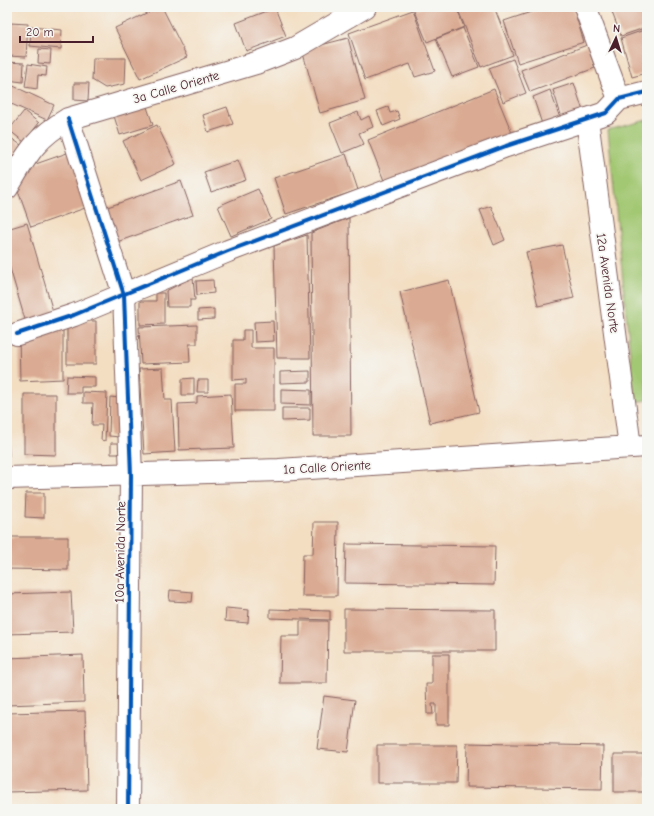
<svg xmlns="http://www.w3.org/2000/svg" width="654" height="816" viewBox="0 0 654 816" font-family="'Comic Neue',sans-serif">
<rect width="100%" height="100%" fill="#f6f6f2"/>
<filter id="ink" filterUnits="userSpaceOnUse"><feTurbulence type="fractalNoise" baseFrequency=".025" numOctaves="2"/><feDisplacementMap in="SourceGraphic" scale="8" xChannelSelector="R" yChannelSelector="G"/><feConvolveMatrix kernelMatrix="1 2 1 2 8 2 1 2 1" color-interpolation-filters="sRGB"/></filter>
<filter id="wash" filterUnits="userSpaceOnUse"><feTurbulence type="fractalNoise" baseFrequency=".012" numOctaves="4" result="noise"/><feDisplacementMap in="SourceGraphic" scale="16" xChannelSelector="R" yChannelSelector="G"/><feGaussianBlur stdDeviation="0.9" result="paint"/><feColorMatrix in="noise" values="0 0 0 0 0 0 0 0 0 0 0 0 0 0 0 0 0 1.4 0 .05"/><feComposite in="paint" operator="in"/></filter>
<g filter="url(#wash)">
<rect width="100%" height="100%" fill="#f3dec2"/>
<path fill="#a3c873" stroke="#76744f" d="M647 120V400L635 402 608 130Z"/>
<g id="blocks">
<path fill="#daaa92" d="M159 7H162L187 57 140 79 115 28Z
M424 7H456L464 27 427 42 414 11Z
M457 7H494L513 55 481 67Z
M546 7H573L584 42 518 63 504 21Z
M610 7H647V27L621 36Z
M275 8 286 36 246 51 236 23Z
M413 10 435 71 415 77 410 64 365 80 349 33Z
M10 23 28 24 26 57 8 56Z
M31 27 62 30 61 49 30 46Z
M463 28 479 67 452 77 436 39Z
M647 29V73L632 77 621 38Z
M348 38 365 100 320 113 302 50Z
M587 45 595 68 530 92 521 70Z
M39 49 51 50 50 64 38 63Z
M93 58H126L125 84 105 88 92 80Z
M513 59 526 93 503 102 489 68Z
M7 62 24 63 23 82 7 80Z
M28 64 47 67 46 76 38 75 37 89 25 87Z
M7 83 54 105 47 120 7 102Z
M74 83H89L88 101 74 100Z
M574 83 583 111 562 118 553 90Z
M494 89 512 133 385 183 368 140Z
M550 90 560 118 542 124 533 97Z
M147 107 153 125 120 135 114 116Z
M227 107 233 124 208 132 203 115Z
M388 107 390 113 397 111 400 119 383 126 377 111Z
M24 111 39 123 24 142 9 130Z
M358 112 361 120 369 116 373 127 359 133 364 144 342 153 330 123Z
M157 125 176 164 141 180 123 141Z
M8 136 21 145 8 163 7 162Z
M70 152 88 207 31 227 17 188 30 166Z
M346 154 358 190 286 214 274 178Z
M238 160 246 180 211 192 204 172Z
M181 181 193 215 114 243 102 209Z
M258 189 271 219 231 236 218 206Z
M491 206 505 240 494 245 480 210Z
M349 218 351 436H313L311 233Z
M27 223 54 315 26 323 7 258V229Z
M307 235 310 358H277L274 246Z
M562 245 574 298 538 306 526 252Z
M193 277 195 300H190V307H167L166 291Z
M213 280 214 293 197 295 196 281Z
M449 280 479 412 430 423 400 292Z
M156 293H164V324L140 325V301H156Z
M214 309V319L198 320V310Z
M67 321H96V364H67Z
M273 321 274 341 255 342 254 322Z
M197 325V344H189L190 362 141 364 139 327Z
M63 326V379L20 381 19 335Z
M243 330H251V348H274V411H235V384H246V379L233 380V340H243Z
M163 368 165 400H172L175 452 144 454 139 369Z
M310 371V382L280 383V372Z
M67 376 95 377V387H81V393H66Z
M194 378V395H182V379Z
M198 380H208V392H197Z
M281 389 311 390V405L281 404Z
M83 392 107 393 105 441 101 440 102 425H92L93 403H83Z
M24 394H56V455L24 454Z
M231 394 234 448 179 450 178 404 197 403V396Z
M110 397 120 398V437L109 436Z
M282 408H310V420L282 421Z
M7 429H8L9 456H7Z
M111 443H120V454H111Z
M26 493H44V518L25 517Z
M314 522H338L337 596H302L303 554H313Z
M7 537H68V570L7 569Z
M346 544 495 546 494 585 345 583Z
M170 590 193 592 192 602 169 601Z
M71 592 73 632 7 634V594Z
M226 608 249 610 248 623 225 621Z
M270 609 330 611V620L270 618Z
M344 609 495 610V651H344Z
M300 621H328L327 683H280L281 636H300Z
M432 654H449V725H436V704H432L433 714H427L426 684H432Z
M83 655 84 702 7 705V658Z
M324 696 355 700 348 752 317 749Z
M85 711 87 790 7 792V713Z
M467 743 603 746 602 789 466 787Z
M377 745H457L456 783H377Z
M614 754H647V792H614Z"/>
</g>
</g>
<g filter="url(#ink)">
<use href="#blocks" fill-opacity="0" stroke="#856260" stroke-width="1"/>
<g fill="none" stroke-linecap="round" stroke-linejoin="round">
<defs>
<path id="minor" d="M585 7 619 99
M68 119 124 295 131 475 128 809
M587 119 630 447
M7 188C27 155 34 139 68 119L256 63 295 48 365 7
M17 334 74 315 228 251 506 146 606 113 619 99 647 92
M7 478 279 470 647 446"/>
</defs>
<use href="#minor" stroke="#856260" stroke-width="24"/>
<use href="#minor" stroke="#fff" stroke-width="22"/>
<defs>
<path id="cycleway" d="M68 119 124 295 131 475 128 809
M17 334 74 315 228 251 506 146 606 113 619 99 647 92"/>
</defs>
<use href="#cycleway" stroke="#f6f6f2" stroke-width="6"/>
<use href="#cycleway" stroke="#0057b8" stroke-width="4"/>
</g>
</g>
<g text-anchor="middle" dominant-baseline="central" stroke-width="3.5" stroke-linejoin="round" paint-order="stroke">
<g font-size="13" fill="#4a1f2b" stroke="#f6f6f2">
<text transform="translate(176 87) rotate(-16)">3a Calle Oriente</text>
<text transform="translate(608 283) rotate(82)">12a Avenida Norte</text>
<text transform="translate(327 467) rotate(-3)">1a Calle Oriente</text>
<text transform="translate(120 552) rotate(-89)">10a Avenida Norte</text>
</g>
</g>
<rect width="654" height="816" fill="none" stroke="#f6f6f2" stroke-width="24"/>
<g transform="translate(616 38) rotate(4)" stroke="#f6f6f2" stroke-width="3" paint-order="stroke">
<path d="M0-3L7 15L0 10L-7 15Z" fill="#4a1f2b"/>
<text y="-6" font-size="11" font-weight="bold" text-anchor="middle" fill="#4a1f2b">N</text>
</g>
<path d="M20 36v6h73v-6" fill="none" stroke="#4a1f2b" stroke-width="2"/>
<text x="26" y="36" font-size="12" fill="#4a1f2b" stroke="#f6f6f2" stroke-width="3" paint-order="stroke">20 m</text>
</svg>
